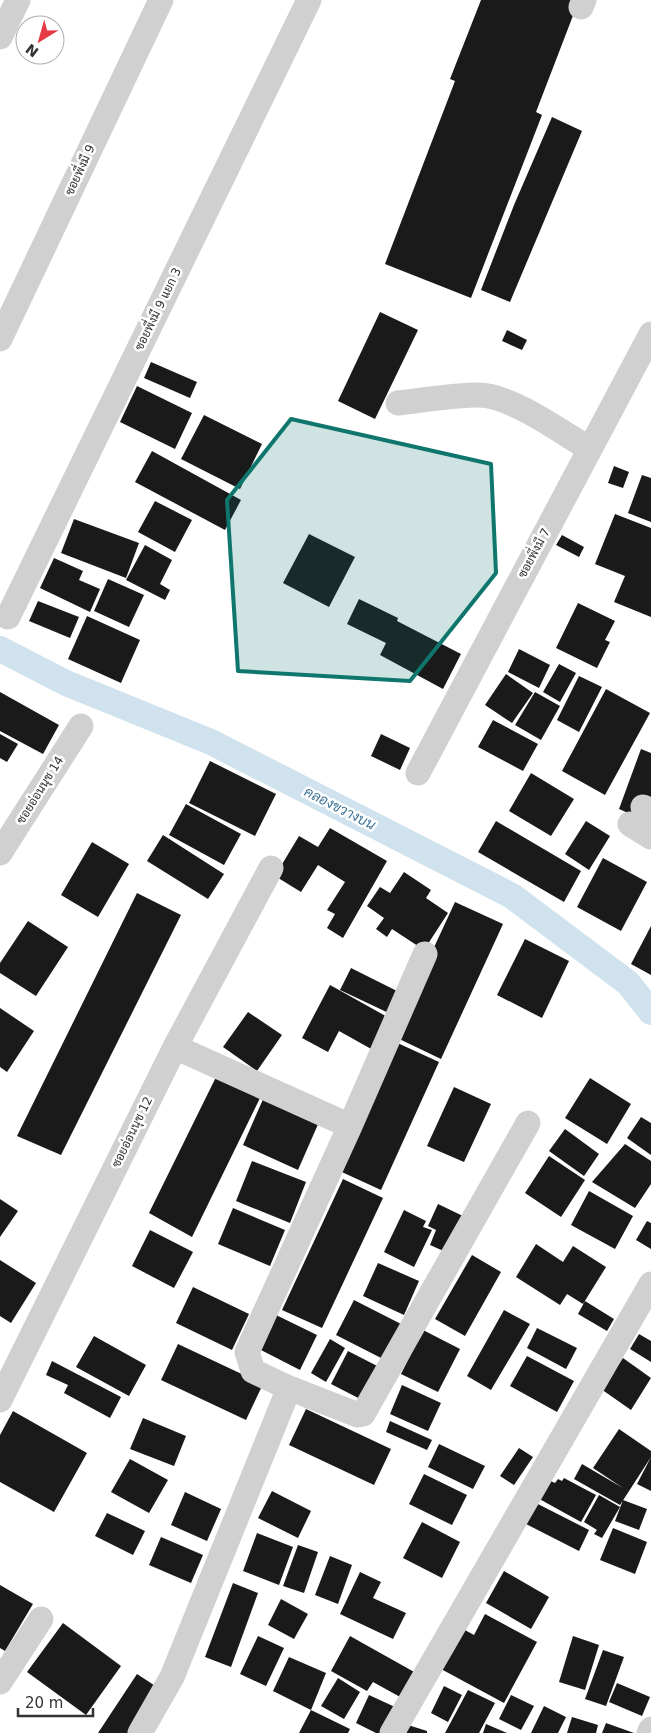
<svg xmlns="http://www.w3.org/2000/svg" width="651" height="1733" viewBox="0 0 651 1733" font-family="'DejaVu Sans',Sarabun,sans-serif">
<rect width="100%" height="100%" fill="#fff"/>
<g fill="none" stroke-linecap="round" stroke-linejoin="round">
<path stroke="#cfe2ee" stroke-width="26" d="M0 649 66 683 211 742 512 896 628 983 651 1012"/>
</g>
<path fill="#1a1a1a" d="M481 0H579L536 112 542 115 471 298 385 264 455 81 450 79Z
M552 117 582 131 510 302 481 290 514 205Z
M380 312 418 330 375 419 338 401Z
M507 330 527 340 522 350 502 341Z
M151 362 197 382 190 398 144 378Z
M137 386 192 413 175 449 120 422Z
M204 415 262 444 240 489 181 459Z
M152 451 241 500 225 530 135 482Z
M614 466 629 472 623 488 608 483Z
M642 475 651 478V522L628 513Z
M155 501 192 520 175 552 138 532Z
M615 514 651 528V617L614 602 625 576 595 564Z
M74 519 139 543 126 578 61 553Z
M309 534 355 557 329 607 283 583Z
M562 535 584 547 579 557 556 545Z
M145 545 172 560 160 584 170 590 165 600 126 580Z
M54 558 83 571 79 580 100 589 90 612 40 588Z
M108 579 144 595 129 627 94 611Z
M359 599 398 618 397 621 461 654 443 689 380 655 386 643 347 624Z
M38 601 79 617 70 638 29 621Z
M578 603 615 621 605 640 610 642 597 668 556 648Z
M87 616 140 640 121 683 68 659Z
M519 649 550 665 539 688 508 672Z
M559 664 576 673 560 702 543 692Z
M506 674 533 693 512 723 485 705Z
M579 676 602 687 579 732 557 720Z
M606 689 650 713 605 795 562 771Z
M0 692 59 725 43 754 0 731Z
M535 692 560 706 541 740 515 725Z
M493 720 538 744 523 771 478 747Z
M0 734 18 744 7 762 0 758Z
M381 734 410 748 400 770 371 756Z
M641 749 651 753V823L619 809Z
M210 761 276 794 255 836 189 803Z
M531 773 574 799 551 836 509 811Z
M186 804 241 834 224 865 169 835Z
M496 821 581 871 564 902 478 852Z
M586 821 610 836 589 870 565 854Z
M330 828 387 861 343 938 327 928 335 914 327 910 345 882 318 865 301 892 275 876 299 836 318 847Z
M163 835 224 874 208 899 147 861Z
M92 842 129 864 98 917 61 895Z
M603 858 647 882 621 931 577 907Z
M404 872 431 890 426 898 448 913 424 950 392 929 387 937 376 929 384 918 367 906 380 887 390 893Z
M137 893 181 915 61 1155 17 1136Z
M455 902 503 924 441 1059 393 1036Z
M28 921 68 947 36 996 0 973V963Z
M651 926V975L631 964Z
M525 939 569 961 542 1018 497 995Z
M351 968 405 995 395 1016 340 990Z
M330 985 391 1019 373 1050 339 1031 328 1052 302 1038Z
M0 1008 34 1031 7 1072 0 1067Z
M248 1012 282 1035 257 1071 223 1047Z
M391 1040 439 1062 381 1190 333 1168Z
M218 1073 262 1094 192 1237 149 1213Z
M590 1078 631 1104 607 1144 565 1118Z
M454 1087 491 1104 464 1162 427 1146Z
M264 1097 319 1122 298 1170 243 1145Z
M641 1117 651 1123V1155L627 1138Z
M565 1129 599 1154 584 1176 549 1151Z
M625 1144 651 1161V1184L635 1208 592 1182Z
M549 1156 585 1180 561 1217 525 1193Z
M252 1161 306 1182 290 1223 236 1201Z
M343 1179 383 1198 322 1328 282 1310Z
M589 1191 633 1216 615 1249 571 1225Z
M0 1199 18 1211 0 1237Z
M438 1204 465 1217 448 1253 430 1245 436 1230 428 1226Z
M233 1208 285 1230 270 1266 218 1244Z
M404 1210 426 1221 423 1227 432 1230 414 1267 384 1252Z
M647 1221 651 1223V1249L636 1240Z
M150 1230 193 1252 174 1288 132 1266Z
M536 1244 563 1262 573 1246 606 1267 583 1304 567 1294 560 1305 516 1277Z
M472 1255 501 1272 465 1336 435 1319Z
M0 1260 36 1283 11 1323 0 1316Z
M378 1263 419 1281 404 1315 363 1296Z
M193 1287 249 1314 232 1350 176 1323Z
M354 1300 403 1325 385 1360 336 1335Z
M585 1301 614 1319 607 1331 578 1314Z
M504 1310 530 1324 491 1390 467 1376Z
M276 1315 317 1335 300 1370 259 1349Z
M537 1328 577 1348 566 1369 527 1348Z
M423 1330 460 1349 438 1392 401 1374Z
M639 1334 651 1341V1362L630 1349Z
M94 1336 146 1365 129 1396 76 1367Z
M330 1339 345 1348 326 1382 311 1373Z
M178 1344 263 1384 246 1420 161 1380Z
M348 1351 385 1370 368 1403 331 1384Z
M527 1356 574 1381 557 1412 510 1386Z
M623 1358 651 1378 631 1410 601 1389Z
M52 1361 121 1397 110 1418 64 1393 68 1385 46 1375Z
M402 1385 441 1403 428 1431 390 1414Z
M306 1409 391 1449 374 1485 289 1445Z
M13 1411 87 1453 54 1512 0 1482V1435Z
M143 1418 186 1436 174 1466 130 1449Z
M390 1421 432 1440 427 1450 386 1432Z
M619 1429 651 1451V1491L637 1484 651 1457 620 1505 574 1479 582 1464 623 1488 593 1468Z
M439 1444 485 1466 473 1489 428 1467Z
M519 1448 533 1457 514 1485 500 1476Z
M130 1459 168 1480 149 1513 111 1492Z
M424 1474 467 1495 452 1525 409 1504Z
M544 1478 555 1483 558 1479 562 1481 564 1478 596 1495 581 1522 534 1496Z
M272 1491 311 1511 298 1538 258 1518Z
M185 1492 221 1509 207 1541 171 1525Z
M599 1495 620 1507 602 1538 594 1534 597 1530 584 1522Z
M623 1500 647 1509 639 1530 615 1521Z
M534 1502 589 1530 579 1551 524 1523Z
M107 1513 145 1531 133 1555 95 1536Z
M422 1522 460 1542 442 1578 403 1558Z
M613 1528 647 1542 635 1574 600 1560Z
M257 1533 293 1547 279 1585 243 1571Z
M161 1537 203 1555 191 1583 149 1565Z
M298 1545 318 1552 304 1593 283 1586Z
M330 1556 352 1565 338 1604 315 1595Z
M504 1571 549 1597 531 1629 486 1603Z
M360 1572 381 1582 373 1598 406 1613 393 1639 340 1614Z
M233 1583 258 1593 231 1667 205 1657Z
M0 1585 33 1604 5 1651 0 1648Z
M281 1599 308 1614 294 1639 268 1625Z
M485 1614 537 1642 504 1703 441 1669 463 1629 474 1635Z
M63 1623 121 1666 86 1715 27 1672Z
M258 1636 284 1648 266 1686 240 1674Z
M350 1636 416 1673 402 1698 373 1682 367 1691 331 1671Z
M573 1636 599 1645 585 1690 559 1682Z
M603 1650 624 1657 606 1706 585 1699Z
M289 1657 326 1673 311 1710 273 1691Z
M137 1674 160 1689 130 1733H98Z
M338 1678 360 1692 344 1719 321 1706Z
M617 1683 650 1697 642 1716 609 1702Z
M444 1686 462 1695 448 1722 431 1713Z
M468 1690 495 1703 479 1733H445Z
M369 1695 395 1707 383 1733H376L356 1723Z
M511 1695 534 1706 521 1730 499 1719Z
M544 1706 566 1717 558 1733H531Z
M311 1710 350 1729 348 1733H299Z
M572 1717 598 1725 596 1733H567Z
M606 1723 634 1733H602Z
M486 1724 507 1733H483Z
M408 1725 427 1731V1733H406Z"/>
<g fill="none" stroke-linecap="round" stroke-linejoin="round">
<path stroke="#d0d0d0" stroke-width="25" d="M581 7 584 0
M0 37 18 0
M0 339 161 0
M398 403C425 400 453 395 479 395 511 395 562 433 590 449
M8 617 309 0
M418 773 651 334
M643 807 651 810
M630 824 651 837
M0 853 81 726
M175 1047 350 1126
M289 1388 358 1415 363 1414 528 1123
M0 1400 175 1047 271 868
M0 1682 41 1619
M140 1733 172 1677 289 1388 253 1371 247 1352 350 1126 425 954
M392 1733 651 1284
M649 1733 651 1729"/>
</g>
<path fill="#0f766e" fill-opacity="0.2" stroke="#0f766e" stroke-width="4" stroke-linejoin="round" d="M291 419 491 464 496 573 410 681 238 671 227 500Z"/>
<g text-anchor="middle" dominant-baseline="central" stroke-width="5" stroke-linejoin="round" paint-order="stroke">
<g font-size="12" fill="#333" stroke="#fff">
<text transform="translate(80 170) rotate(-65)">ซอยพึ่งมี 9</text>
<text transform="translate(158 309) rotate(-64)">ซอยพึ่งมี 9 แยก 3</text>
<text transform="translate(534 553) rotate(-62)">ซอยพึ่งมี 7</text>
<text transform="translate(40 790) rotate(-58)">ซอยอ่อนนุช 14</text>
<text transform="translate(132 1132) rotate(-64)">ซอยอ่อนนุช 12</text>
</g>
<g font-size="14" font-style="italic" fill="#3f7597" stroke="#fff">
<text transform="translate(340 808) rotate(27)">คลองขวางบน</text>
</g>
</g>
<g transform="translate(40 40) rotate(217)"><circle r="24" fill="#ffffff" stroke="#adadad"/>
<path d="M0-4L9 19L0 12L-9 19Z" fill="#e63946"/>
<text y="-8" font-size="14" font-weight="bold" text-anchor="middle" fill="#333333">N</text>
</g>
<path d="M18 1708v8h75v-8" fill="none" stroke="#333333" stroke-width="2.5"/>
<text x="25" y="1708" font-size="15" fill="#333333" stroke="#ffffff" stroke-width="4" paint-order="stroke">20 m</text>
</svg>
